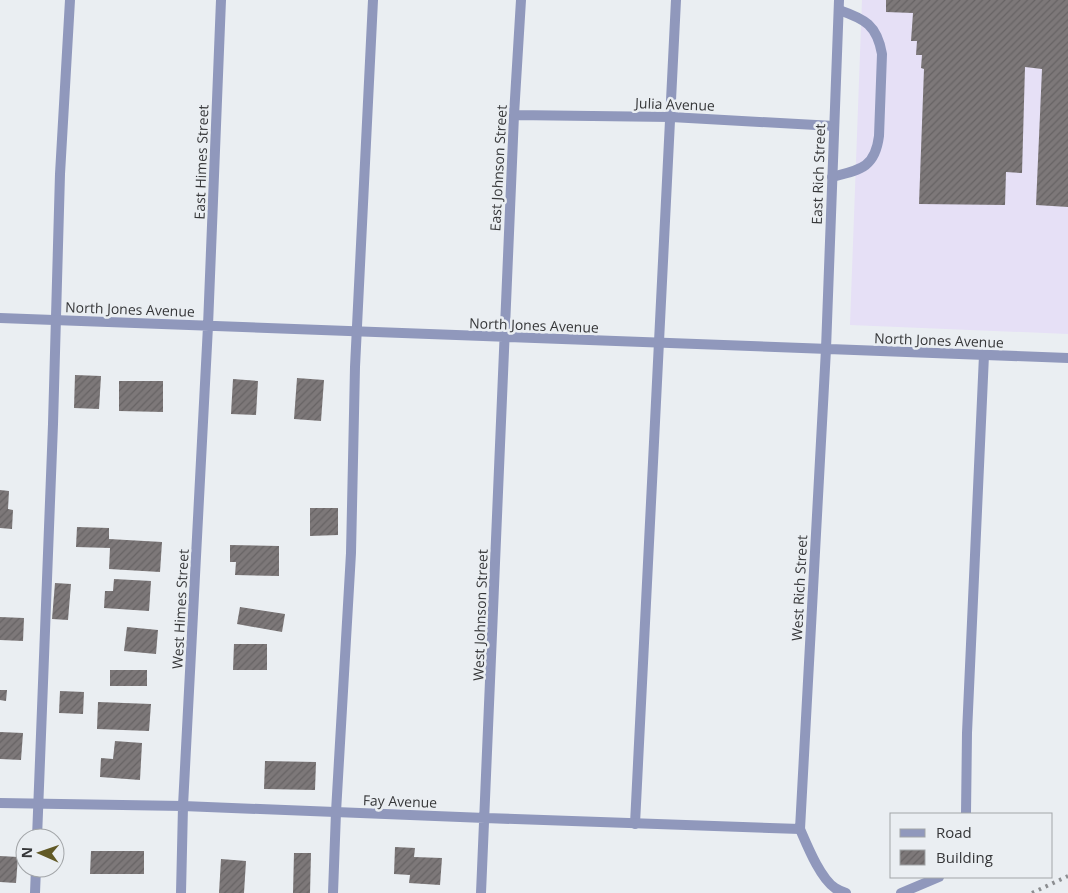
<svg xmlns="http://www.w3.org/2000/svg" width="1068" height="893" viewBox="0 0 1068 893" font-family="'Open Sans',sans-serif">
<defs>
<pattern id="building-hatch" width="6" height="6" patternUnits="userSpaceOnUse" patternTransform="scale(1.25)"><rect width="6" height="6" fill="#7d7879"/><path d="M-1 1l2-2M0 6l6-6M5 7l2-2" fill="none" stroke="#676364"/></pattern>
</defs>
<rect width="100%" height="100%" fill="#eaeef2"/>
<path fill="#e6e0f6" d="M862 0H1068V334L850 325Z"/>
<path fill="url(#building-hatch)" d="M886 0H1068V207L1036 205 1042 69 1025 67 1022 173 1006 172 1005 205 919 204 924 69 921 68 922 55H916L917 41H911L913 13 886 12Z
M75 375 101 376 99 409 74 408Z
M297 378 324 380 321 421 294 419Z
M233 379 258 381 256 415 231 414Z
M119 381H163V412L119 411Z
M0 490 9 491 8 509 13 510 12 529 0 528Z
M310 508H338V535L310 536Z
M77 527 109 528V539L162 542 160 572 109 569 110 548 76 547Z
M230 545 279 546V576L235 575 236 562H230Z
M114 579 151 581 149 611 104 608 105 591H113Z
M55 583 71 584 68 620 52 619Z
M240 607 285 614 282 632 237 624Z
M0 617 24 618 23 641 0 640Z
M127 627 158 630 156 654 124 651Z
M234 644H267V670H233Z
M110 670H147V686H110Z
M0 690H7L6 701 0 700Z
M60 691 84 692 83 714 59 713Z
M98 702 151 704 149 731 97 729Z
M0 732 23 733 21 760 0 759Z
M115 741 142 743 140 780 100 777 101 758 113 759Z
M265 761 316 762 315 790 264 789Z
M395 847 415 848 414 857 442 858 440 885 409 883 410 875 394 874Z
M91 851H144V874H90Z
M294 853H311L310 893H293Z
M0 856 18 857 16 883 0 882Z
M221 859 246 861 244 893H219Z"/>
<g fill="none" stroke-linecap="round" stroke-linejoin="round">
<path stroke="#9098bc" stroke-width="10" d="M832 177C860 170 875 168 879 136L882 54C877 25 865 19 839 10
M966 814 967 733 984 355
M635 824 676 0
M800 829C807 845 820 878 835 888 838 890 843 892 846 893
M37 838 53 424 60 174 70 0
M35 893 36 868
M333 893 336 812 351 553 355 367 373 0
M901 893 939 877"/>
<path stroke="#9098bc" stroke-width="10" d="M514 115 671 117 834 126
M0 318 1068 358
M0 803 183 806 485 818 800 829 826 349 839 0
M181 893 183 806 208 326 221 0
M481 893 514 115 521 0"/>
<path stroke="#8c8e91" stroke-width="4" stroke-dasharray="2.5 5" stroke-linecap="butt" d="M1032 893 1068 876"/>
</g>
<g text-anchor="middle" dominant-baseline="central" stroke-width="5" stroke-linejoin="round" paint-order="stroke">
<g font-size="14" fill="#363739" stroke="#eaeef2">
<text transform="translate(675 104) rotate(2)">Julia Avenue</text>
<text transform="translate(201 162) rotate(-88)">East Himes Street</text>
<text transform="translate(498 168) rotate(-87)">East Johnson Street</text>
<text transform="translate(818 174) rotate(-88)">East Rich Street</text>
<text transform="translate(130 309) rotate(2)">North Jones Avenue</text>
<text transform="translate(534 325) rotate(2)">North Jones Avenue</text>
<text transform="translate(939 340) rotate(2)">North Jones Avenue</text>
<text transform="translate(799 588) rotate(-87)">West Rich Street</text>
<text transform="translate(180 609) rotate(-87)">West Himes Street</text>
<text transform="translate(480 615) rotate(-88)">West Johnson Street</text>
<text transform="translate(400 801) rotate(2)">Fay Avenue</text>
</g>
</g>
<rect x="890" y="813" width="162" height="65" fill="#eaeef2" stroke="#a2a5a8"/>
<rect x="900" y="829" width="25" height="8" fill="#9098bc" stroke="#a2a5a8"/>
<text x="936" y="838" font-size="15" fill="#363739">Road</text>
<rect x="900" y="850" width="25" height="15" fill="url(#building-hatch)" stroke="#a2a5a8"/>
<text x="936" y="863" font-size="15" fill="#363739">Building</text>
<g transform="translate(40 853) rotate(272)"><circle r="24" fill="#eaeef2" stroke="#a2a5a8"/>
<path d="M0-4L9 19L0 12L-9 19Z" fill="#615926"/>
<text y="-8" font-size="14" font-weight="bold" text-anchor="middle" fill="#363739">N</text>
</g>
</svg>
